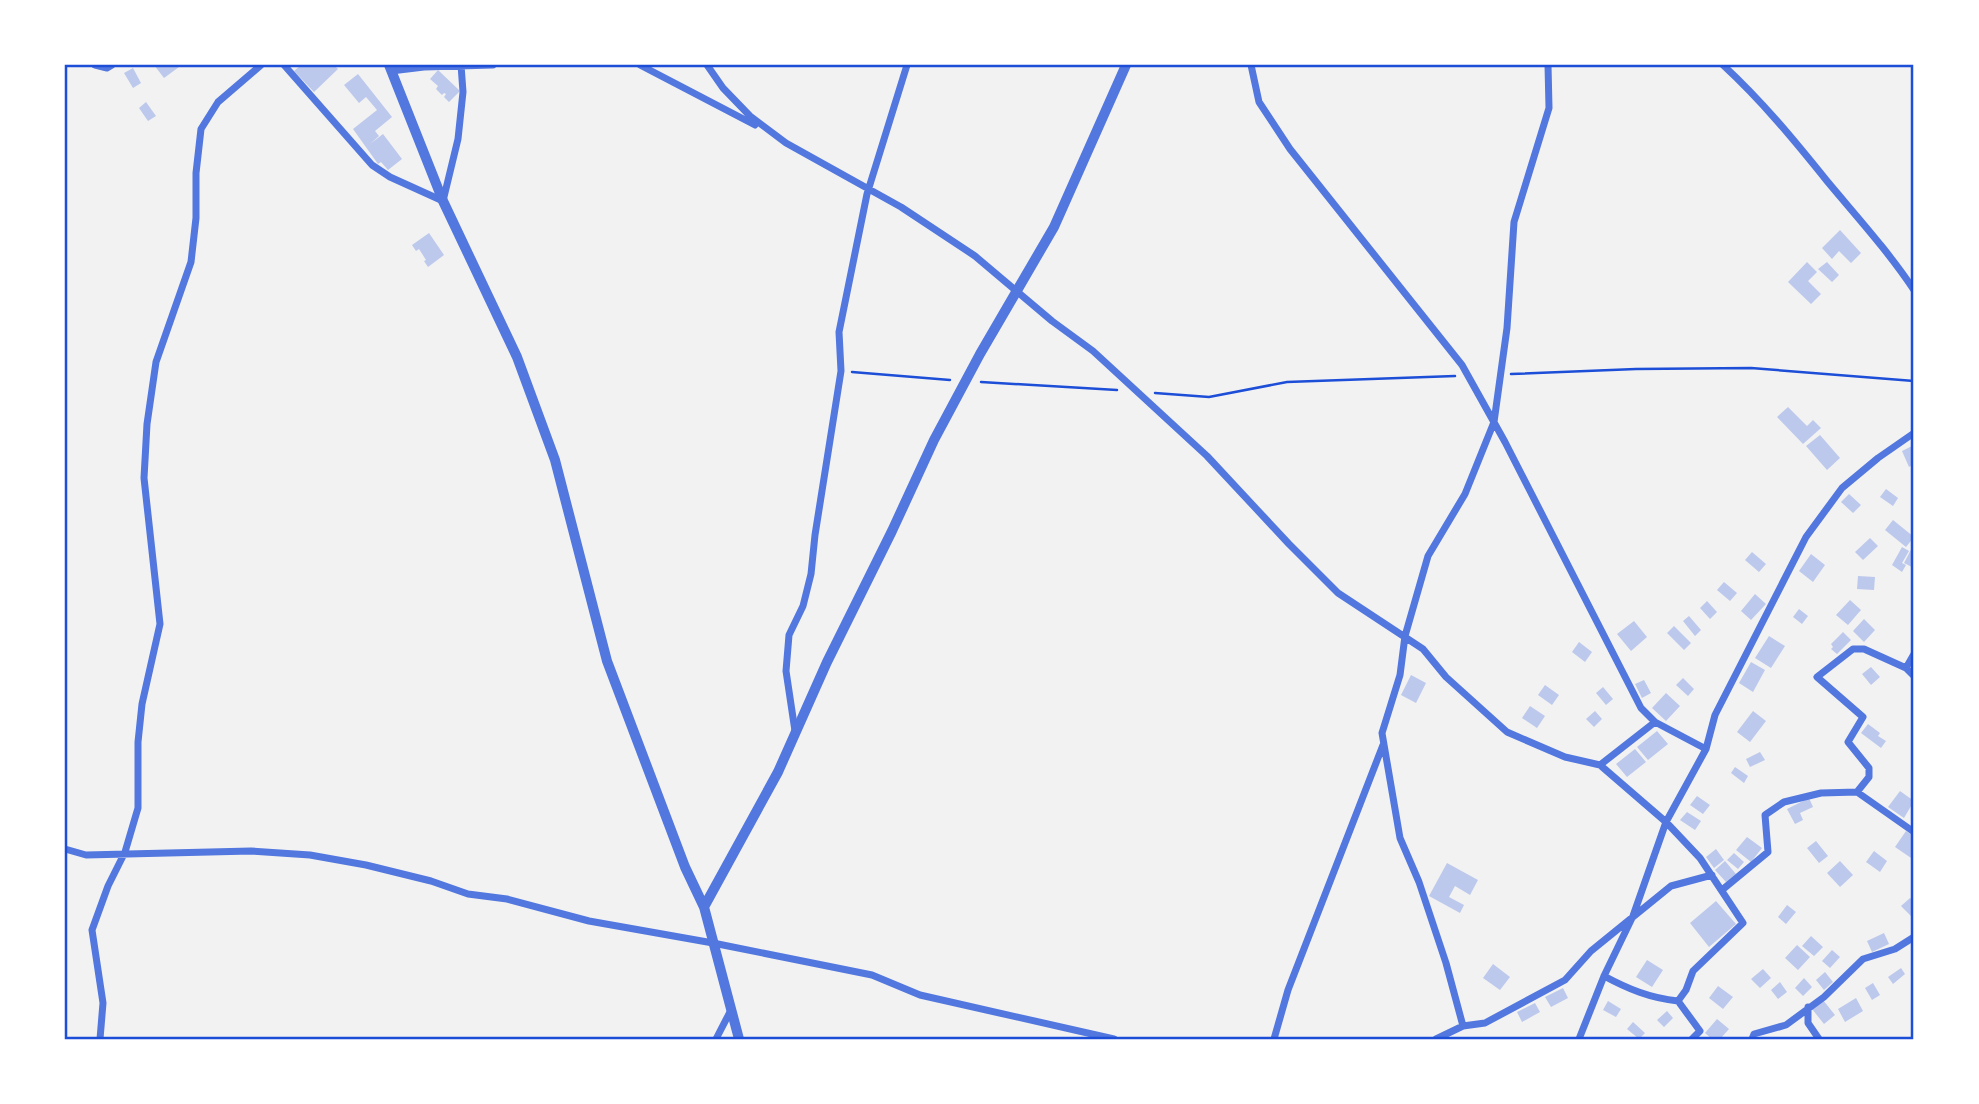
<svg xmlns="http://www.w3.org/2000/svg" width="1979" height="1104" viewBox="0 0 1979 1104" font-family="'Alegreya Sans',sans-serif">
<rect width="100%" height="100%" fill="#f2f2f2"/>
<path fill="#bdc9ec" d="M154 65H178L179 67 164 78Z
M301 65H334L338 69 314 92 294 71Z
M133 68 141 83 133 88 124 73Z
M438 70 460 91 449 102 444 97 446 94 444 93 442 95 436 89 438 86 430 79Z
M358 74 392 117 375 131 379 136 370 144 383 134 402 159 388 170 381 162 378 164 353 129 377 110 366 97 359 103 344 85Z
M146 102 156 116 148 121 139 108Z
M1840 230 1861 253 1851 263 1839 251 1832 259 1822 248Z
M429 233 444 255 428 267 424 261 426 260 419 249 416 251 412 245Z
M1807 262 1817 272 1808 281 1821 294 1811 304 1788 282Z
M1827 262 1839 275 1832 282 1818 269Z
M1788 407 1807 426 1813 420 1821 428 1803 444 1777 417Z
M1820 435 1840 458 1827 470 1806 446Z
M1914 445V464L1909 467 1902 451Z
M1886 489 1898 498 1893 506 1880 497Z
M1849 494 1861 505 1853 513 1841 502Z
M1893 520 1914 537 1906 547 1885 530Z
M1870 538 1878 546 1863 560 1855 552Z
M1914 544V568L1904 563Z
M1902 547 1909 551 1902 563 1906 565 1902 572 1892 565Z
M1752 552 1766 564 1759 572 1745 560Z
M1811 554 1825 565 1813 582 1799 571Z
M1858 576 1875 577 1874 590 1857 589Z
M1724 582 1737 593 1730 601 1717 590Z
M1755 594 1766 604 1751 620 1741 611Z
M1850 600 1861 610 1848 625 1836 615Z
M1707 601 1717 612 1710 619 1700 608Z
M1799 609 1808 616 1802 624 1793 617Z
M1689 616 1701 630 1695 636 1683 621Z
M1864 619 1875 630 1864 642 1853 631Z
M1634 621 1647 637 1631 651 1617 634Z
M1674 626 1691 643 1684 650 1667 633Z
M1843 632 1851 640 1837 654 1831 649 1833 647 1831 644Z
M1769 636 1785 646 1771 668 1755 658Z
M1579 642 1592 652 1585 662 1572 652Z
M1751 662 1765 670 1753 692 1739 683Z
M1871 667 1880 677 1871 685 1862 674Z
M1411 675 1426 683 1416 703 1401 695Z
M1683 678 1694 689 1688 696 1676 685Z
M1644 680 1651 693 1642 698 1635 684Z
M1545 685 1559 695 1552 705 1538 695Z
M1603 687 1613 699 1606 705 1596 693Z
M1666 693 1680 706 1666 721 1652 708Z
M1530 706 1545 716 1537 728 1522 718Z
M1595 711 1602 719 1594 727 1586 719Z
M1753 711 1766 721 1750 742 1737 732Z
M1868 724 1880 733 1878 736 1886 741 1881 748 1861 733Z
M1657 731 1668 744 1648 760 1637 747Z
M1635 749 1646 762 1627 777 1616 764Z
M1760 752 1765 760 1750 767 1746 759Z
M1735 767 1748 776 1744 783 1731 773Z
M1900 791 1914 801 1904 818 1888 807Z
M1697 796 1710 805 1703 814 1690 805Z
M1809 798 1813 807 1800 813 1803 820 1795 824 1787 809Z
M1687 812 1701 821 1695 830 1680 820Z
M1906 831 1914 836V860L1895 847Z
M1747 837 1762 848 1751 862 1736 850Z
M1816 841 1828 856 1819 863 1807 848Z
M1716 849 1724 860 1714 868 1706 857Z
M1874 851 1887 861 1880 872 1866 862Z
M1734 853 1744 862 1738 869 1727 860Z
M1725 861 1736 874 1726 882 1715 870Z
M1840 861 1853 875 1840 887 1827 873Z
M1447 863 1478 880 1470 895 1455 886 1449 897 1464 905 1460 913 1429 896Z
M1910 898 1914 902V915L1912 917 1901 906Z
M1716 901 1736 924 1709 947 1690 923Z
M1787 905 1796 912 1786 924 1778 917Z
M1884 933 1889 944 1872 952 1867 941Z
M1811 936 1823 947 1814 956 1802 946Z
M1797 945 1810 957 1798 970 1785 958Z
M1832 950 1840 957 1830 968 1822 961Z
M1647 960 1663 970 1652 987 1636 977Z
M1493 964 1510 977 1500 990 1483 978Z
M1901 968 1905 974 1893 984 1888 977Z
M1763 969 1771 978 1760 988 1751 979Z
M1825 972 1833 982 1824 990 1816 980Z
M1804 978 1812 987 1803 996 1795 988Z
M1780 982 1787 992 1778 999 1771 990Z
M1873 983 1880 995 1872 1000 1865 988Z
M1718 986 1733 997 1723 1009 1709 998Z
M1563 988 1568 998 1551 1007 1545 997Z
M1856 998 1863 1011 1845 1022 1838 1009Z
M1823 1000 1835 1015 1824 1024 1812 1009Z
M1608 1001 1621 1009 1616 1017 1603 1010Z
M1535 1003 1540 1012 1522 1022 1517 1012Z
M1667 1011 1673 1018 1664 1027 1657 1020Z
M1717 1019 1729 1029 1720 1039H1712L1705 1033Z
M1633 1022 1645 1033 1639 1039 1627 1029Z"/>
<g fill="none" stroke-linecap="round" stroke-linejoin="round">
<path stroke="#1d4ed8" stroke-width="2.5" d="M852 372 950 380
M1511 374 1636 369 1751 368 1914 381
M981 382 1117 390
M1155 393 1209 397 1287 382 1455 376"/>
<path stroke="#5277de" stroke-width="7" d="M95 65 107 68 112 65
M284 65 372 165 390 177 443 201 458 139 463 92 461 65
M640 65 755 125
M707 65 723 88 750 116 786 143 901 207 975 256 1052 321 1093 351 1207 456 1289 544 1338 593 1423 649 1446 677 1507 732 1565 757 1600 765 1666 822 1700 858 1743 923 1693 971 1686 990 1678 1001 1700 1031 1692 1039
M1251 65 1259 102 1290 149 1462 365 1505 442 1641 708 1655 722 1706 749
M1723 65C1762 101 1794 140 1827 181 1857 217 1888 251 1914 290
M391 71 424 67 493 65
M1914 654 1906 668 1914 676
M795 731 786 671 789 635 803 606 811 574 815 535 841 371 839 332 867 194 907 65
M1600 765 1655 722
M1857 792 1869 777V768L1848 742 1863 717 1817 677 1853 649H1864L1906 668
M65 849 86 855 251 851 310 855 366 865 431 881 468 894 507 899 589 921 713 943 872 975 920 995 1114 1039
M1722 890 1768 852 1765 815 1784 802 1821 793 1857 792 1914 832
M1604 976C1628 989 1650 998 1678 1001
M1808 1007V1023L1819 1039
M1463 1026 1485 1023 1565 980 1591 951 1671 886 1712 875
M100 1039 103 1003 92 930 108 886 125 852 138 808V742L142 704 160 624 144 478 147 424 156 362 191 262 196 218V173L201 129 218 102 261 65
M716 1039 731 1010
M1274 1039 1288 990 1383 745
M1436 1039 1463 1026 1446 963 1419 882 1400 838 1382 733 1400 675 1405 636 1428 556 1465 494 1494 422 1507 328 1514 222 1549 108 1548 65
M1579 1039 1604 976 1633 916 1666 822 1706 749 1715 715 1806 537 1842 488 1878 458 1914 433
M1752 1039 1754 1034 1786 1025 1824 997 1863 959 1895 949 1914 937"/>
<path stroke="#5277de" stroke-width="10" d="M389 65 443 201 517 357 555 460 607 661 685 867 704 907 739 1039
M704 907 778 772 827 662 892 531 934 440 980 354 1054 227 1126 65"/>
</g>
<rect width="1979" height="1104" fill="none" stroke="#ffffff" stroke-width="133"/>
<rect x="66" y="66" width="1846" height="972" fill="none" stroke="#1d4ed8" stroke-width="2.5"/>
</svg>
